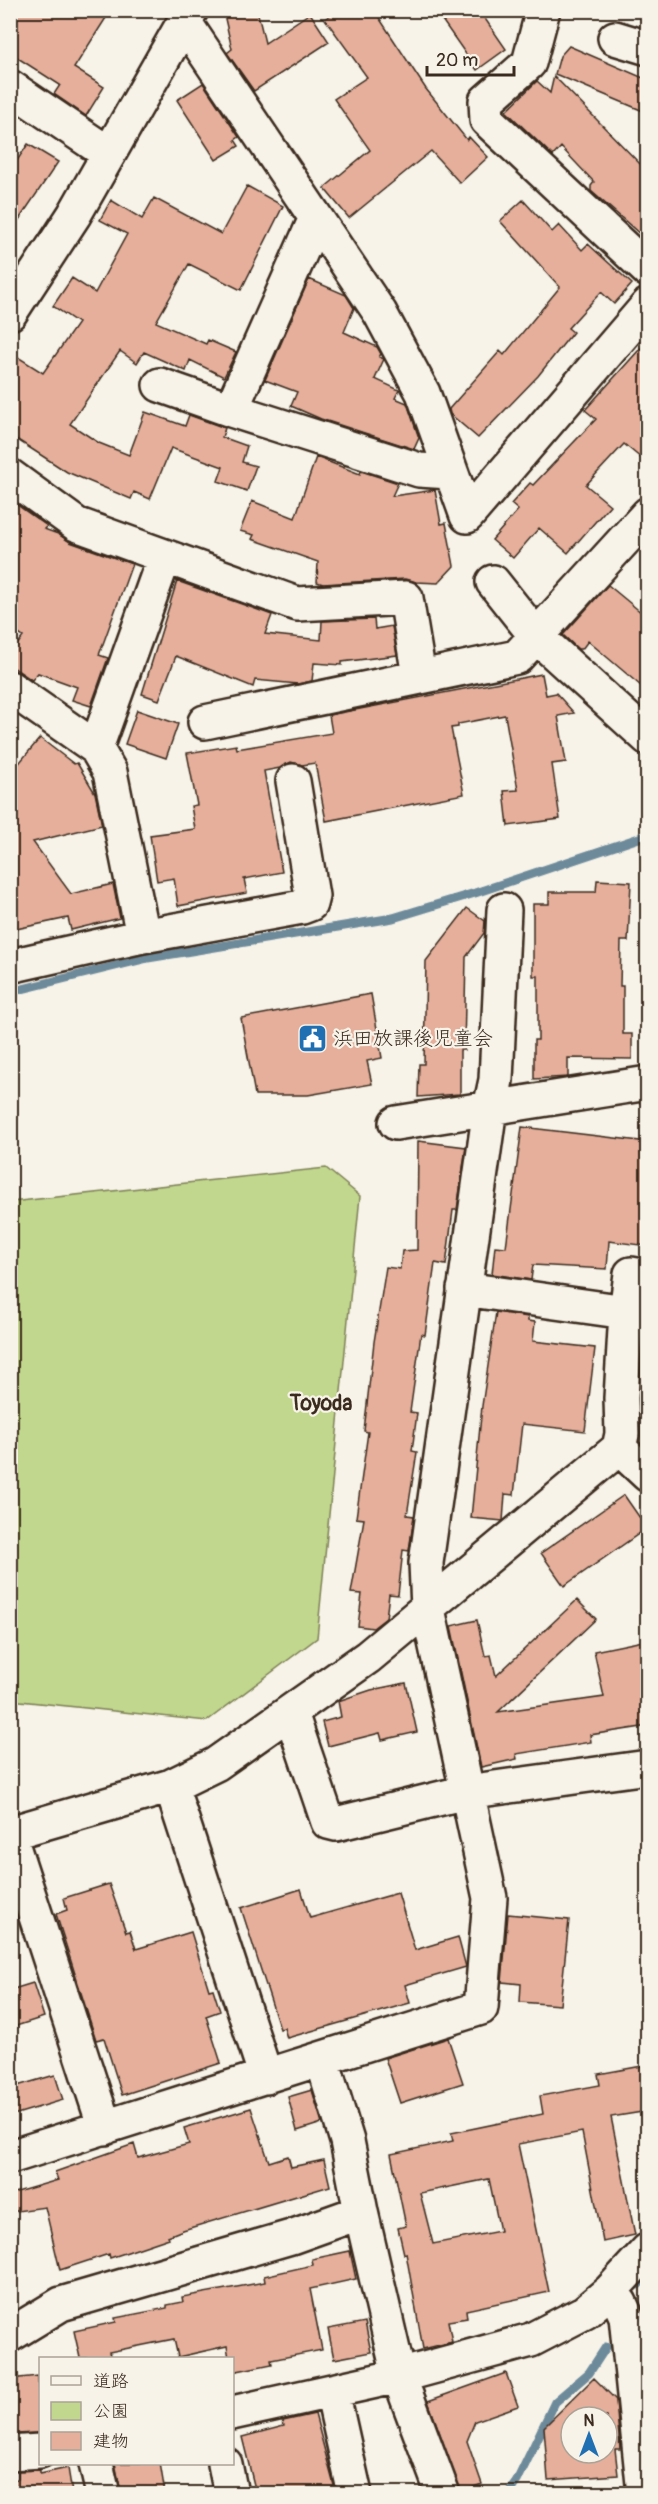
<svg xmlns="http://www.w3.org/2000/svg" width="658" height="2504" viewBox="0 0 658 2504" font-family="Pangolin,'Klee One',sans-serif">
<rect width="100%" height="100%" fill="#f7f3e8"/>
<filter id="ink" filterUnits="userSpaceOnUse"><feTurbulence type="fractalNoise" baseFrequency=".0167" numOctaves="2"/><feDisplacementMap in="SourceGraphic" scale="12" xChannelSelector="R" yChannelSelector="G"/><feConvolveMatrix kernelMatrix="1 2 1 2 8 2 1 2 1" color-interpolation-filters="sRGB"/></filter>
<g filter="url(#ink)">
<path fill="#c1d78d" stroke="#7e8056" stroke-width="1.5" d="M326 1168 360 1196 317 1638 207 1721 11 1700V1202Z"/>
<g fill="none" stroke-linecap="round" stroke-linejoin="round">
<path stroke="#6d8a9b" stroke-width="9" d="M10 992 148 958 393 918 475 893 648 835
M638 2285 648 2276
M508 2494 517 2481 555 2402 589 2373 606 2347"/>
</g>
<path fill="#e5af9b" stroke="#3b2a1e" stroke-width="1.5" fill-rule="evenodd" d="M10 10H111L74 68 104 87 86 116 54 94 60 85 10 53Z
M223 10H257L265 43 310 13 329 42 254 91 227 53 232 49Z
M337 10H374L426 89 467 140 469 137 488 157 460 183 431 151 349 218 324 188 370 150 334 99 367 77 325 19Z
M435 10H479L506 49 477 70Z
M569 46 648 80V113L555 74 560 56Z
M554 76 648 172V241L591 191V186L594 182 561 147 553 156 506 111 537 81 550 93Z
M203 83 239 137 235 140 239 146 216 160 177 100Z
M28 144 58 162 10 233V171Z
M247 186 283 206 241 290 189 264 156 322 206 344 208 340 236 352 224 377 190 360 186 371 144 352 137 363 120 351 70 424 99 443 129 455 145 412 185 426 189 415 225 428 222 437 247 446 242 462 256 466 247 491 218 481 223 467 171 448 150 499 134 492 131 499 67 472 10 435V352L43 373 78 323 53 306 72 278 95 293 127 234 100 220 111 200 142 219 154 198 221 234Z
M523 200 552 232 559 225 582 250 588 244 632 284 614 304 601 292 568 328 573 332 538 376 478 438 450 414 449 409 500 351 504 355 560 287 500 221Z
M309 279 346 295 354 308 344 332 377 347 381 354 379 357 384 359 375 379 399 390 395 398 407 403 419 438 414 449 321 419 291 406 297 392 265 380Z
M648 340V464L624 444 586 485 610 505 568 553 539 528 513 558 492 540 518 510 511 504 530 483 533 485 596 419 585 410Z
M316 457 360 474 361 471 398 483 392 496 435 490 441 524 446 523 454 566 438 583 416 582 405 579 323 584 317 582 318 562 252 539 254 535 240 531 252 501 295 518Z
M10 500 47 526 44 529 58 534 70 542 132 564 99 655 108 658 91 706 72 700 77 687 38 673 32 680 10 665V654L23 637 10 628Z
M177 581 272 615 265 634 321 640 322 621 374 619 375 629 392 626 397 655 342 662V665L314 663 312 681 298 684 255 680 253 687 176 656 159 700 142 694Z
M608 585 648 618V692L588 641 582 649H578L563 635Z
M542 674 546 695 556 693 574 713 558 716 566 762 552 764 560 819 508 826 504 791 518 790 505 715 458 724V727L451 728 464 794 326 821 315 763 302 765 291 762 280 768 264 771 282 872 244 879 247 893 178 906 174 878 157 881 150 835 195 829 191 806 197 805 187 753 236 745 237 749 332 733 329 715Z
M137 710 178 724 166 758 125 744Z
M40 738 74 764 77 763 95 793 102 825 33 842 71 894 113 884 120 918 71 930 68 918 16 929 10 901V774Z
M597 880 631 882 628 941H621L620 986H623V1034H632V1059L568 1058V1077L534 1079V1040H538V976H533V904H549V892H596Z
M467 908 485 921 484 933 466 957 464 1050H460V1094L418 1097 419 1064H424L426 961Z
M371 994 382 1058 367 1061 372 1084 308 1095H255L241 1018Z
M522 1127 648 1142V1246L609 1241 607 1269 533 1265 531 1280 492 1274 495 1246 506 1247Z
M418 1141 466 1147 457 1210H453L446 1265 435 1263 425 1335 421 1334 410 1412 417 1413 412 1451 417 1452 407 1515 414 1516 409 1551 403 1550 398 1595 389 1594 386 1618 373 1628 358 1626 362 1594 351 1593 364 1519 356 1518 368 1432 364 1431 374 1342 386 1267 400 1269 402 1251 417 1250Z
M496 1312 528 1317V1321L535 1322 533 1341 595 1348 585 1431 522 1424 514 1495 505 1494 503 1521 471 1518 482 1406Z
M624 1495 647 1528 564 1586 541 1553Z
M577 1600 596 1619 498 1712 604 1697 594 1651 648 1640V1726L590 1735 591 1742 516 1754 517 1759 481 1767 451 1626 477 1620 485 1656 491 1655 496 1676Z
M406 1683 417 1732 382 1740 380 1733 328 1746 322 1722 341 1717 338 1701 371 1690Z
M109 1884 126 1932 130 1931 136 1949 191 1932 209 1990 213 1989 220 2011 206 2016 221 2063 122 2095 104 2038 96 2040 56 1914 67 1910 64 1898Z
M301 1889 310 1918 398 1893 415 1950 458 1937 466 1967 405 1985 410 2003 287 2038 284 2028 280 2029 241 1908Z
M508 1914 569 1920 560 2005 520 2002 521 1984 502 1982Z
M33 1983 44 2017 10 2028V1990Z
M448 2038 463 2083 400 2103 385 2058Z
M648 2065V2111L611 2117 635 2235 603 2242 582 2132 518 2144 549 2292 466 2310 467 2318 448 2321 452 2342 423 2349 406 2253 404 2254 398 2228 406 2226 391 2154 453 2141 451 2133 543 2114 540 2096 600 2085 598 2074ZM489 2179 500 2231 433 2244 420 2193Z
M55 2075 63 2100 10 2116V2088Z
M312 2090 322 2123 297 2131 288 2097Z
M251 2108 269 2162 288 2156 291 2167 324 2160 330 2186 183 2230 168 2236 169 2238 110 2258 109 2254 60 2270 45 2207 10 2212V2194L58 2180 55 2172 134 2144 138 2158 189 2144 184 2128Z
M350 2251 356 2279 310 2289 322 2350 271 2360 272 2364 232 2372V2358H229L227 2346 178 2357 174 2339 109 2352 111 2358H80L74 2331 116 2322 115 2318 167 2308V2305L183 2302 182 2297 265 2282 264 2276 313 2265 312 2259Z
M365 2322 371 2352 334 2359 328 2329Z
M506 2373 518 2406 475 2421 467 2441 482 2484 461 2492 428 2401Z
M38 2376 40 2433 15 2434 14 2423H10V2379Z
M594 2378 616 2400 620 2449H615L618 2475 548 2480 544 2427ZM571 2417H607V2453H571Z
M315 2414 336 2493H256L242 2437 284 2426 283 2421Z
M115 2463H160L165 2493H121Z
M68 2468 72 2493H10V2480L18 2479V2471L40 2470V2474Z"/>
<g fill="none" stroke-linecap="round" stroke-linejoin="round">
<defs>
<path id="minor" d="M543 10 529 63 486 101 487 120 648 270
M185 23 380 313 423 393 467 516 648 305
M615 38 648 48
M10 87 109 154
M316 218 231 410 419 470 450 472
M10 313 74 215 191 10
M160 385 231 410
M10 476 76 524 297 604 406 598 419 676
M493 582 536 636 648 738
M10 688 96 748 110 772 143 936
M205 722 517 657 648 514
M96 748 164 558
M10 966 143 936 302 907 310 904 312 896 293 781
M396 1123 648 1083
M626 1312 631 1274 648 1277
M619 1448 648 1475
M291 1713 328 1822 336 1824 466 1792 648 1767
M171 1786 266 2077
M10 1833 171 1786 216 1764 368 1657 619 1448 622 1434 621 1398 626 1312 464 1289
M10 1837 105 2128
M10 2157 481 2008 490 1898 428 1609 426 1563 490 1108 496 1080 504 910
M361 2212 399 2376 443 2494
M610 2291 620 2303 626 2316 644 2494
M10 2335 61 2304 291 2237 361 2212 347 2141 322 2059
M332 2391 355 2494
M232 2413 399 2376 531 2340 585 2312 610 2291 648 2250
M10 2453 40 2451
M96 2464 103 2494
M225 2464 231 2494"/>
</defs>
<use href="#minor" stroke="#3b2a1e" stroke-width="38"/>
<use href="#minor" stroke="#f7f3e8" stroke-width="33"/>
</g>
</g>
<defs>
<symbol id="civic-square" viewBox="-11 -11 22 22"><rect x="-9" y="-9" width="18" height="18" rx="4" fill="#1f6fb2" stroke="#f7f3e8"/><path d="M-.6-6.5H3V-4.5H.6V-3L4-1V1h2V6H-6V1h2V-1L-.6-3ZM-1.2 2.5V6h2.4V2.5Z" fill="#fff"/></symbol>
</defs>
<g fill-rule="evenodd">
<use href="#civic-square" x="296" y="1022" width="33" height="33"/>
</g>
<g text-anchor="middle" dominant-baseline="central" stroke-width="4.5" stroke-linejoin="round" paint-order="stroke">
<g font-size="20" fill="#3b2a1e" stroke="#f7f3e8" text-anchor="start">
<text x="333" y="1038">浜田放課後児童会</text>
</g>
<g font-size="21" font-weight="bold" fill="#3b2a1e" stroke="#f7f3e8">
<text x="321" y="1403">Toyoda</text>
</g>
</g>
<rect width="658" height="2504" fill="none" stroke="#f7f3e8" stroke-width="36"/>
<rect x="18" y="18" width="622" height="2468" fill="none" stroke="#3b2a1e" stroke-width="2" filter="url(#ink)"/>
<rect x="39" y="2357" width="195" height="108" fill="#f7f3e8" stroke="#aca397" stroke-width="1.5"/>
<rect x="51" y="2376" width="30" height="9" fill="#f7f3e8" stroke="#aca397" stroke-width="1.5"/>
<text x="93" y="2387" font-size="18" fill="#3b2a1e">道路</text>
<rect x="51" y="2402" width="30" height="18" fill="#c1d78d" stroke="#aca397" stroke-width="1.5"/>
<text x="93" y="2417" font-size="18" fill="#3b2a1e">公園</text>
<rect x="51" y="2432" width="30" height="18" fill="#e5af9b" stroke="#aca397" stroke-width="1.5"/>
<text x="93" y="2447" font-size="18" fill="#3b2a1e">建物</text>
<g transform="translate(589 2435)"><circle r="28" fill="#f7f3e8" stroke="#aca397" stroke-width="1.5"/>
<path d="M0-4.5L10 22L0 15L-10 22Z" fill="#1f6fb2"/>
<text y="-9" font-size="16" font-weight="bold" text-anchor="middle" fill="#3b2a1e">N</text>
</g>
<path d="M427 66v9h87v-9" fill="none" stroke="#3b2a1e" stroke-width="3"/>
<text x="436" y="66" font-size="18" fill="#3b2a1e" stroke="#f7f3e8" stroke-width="4.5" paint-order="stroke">20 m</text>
</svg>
